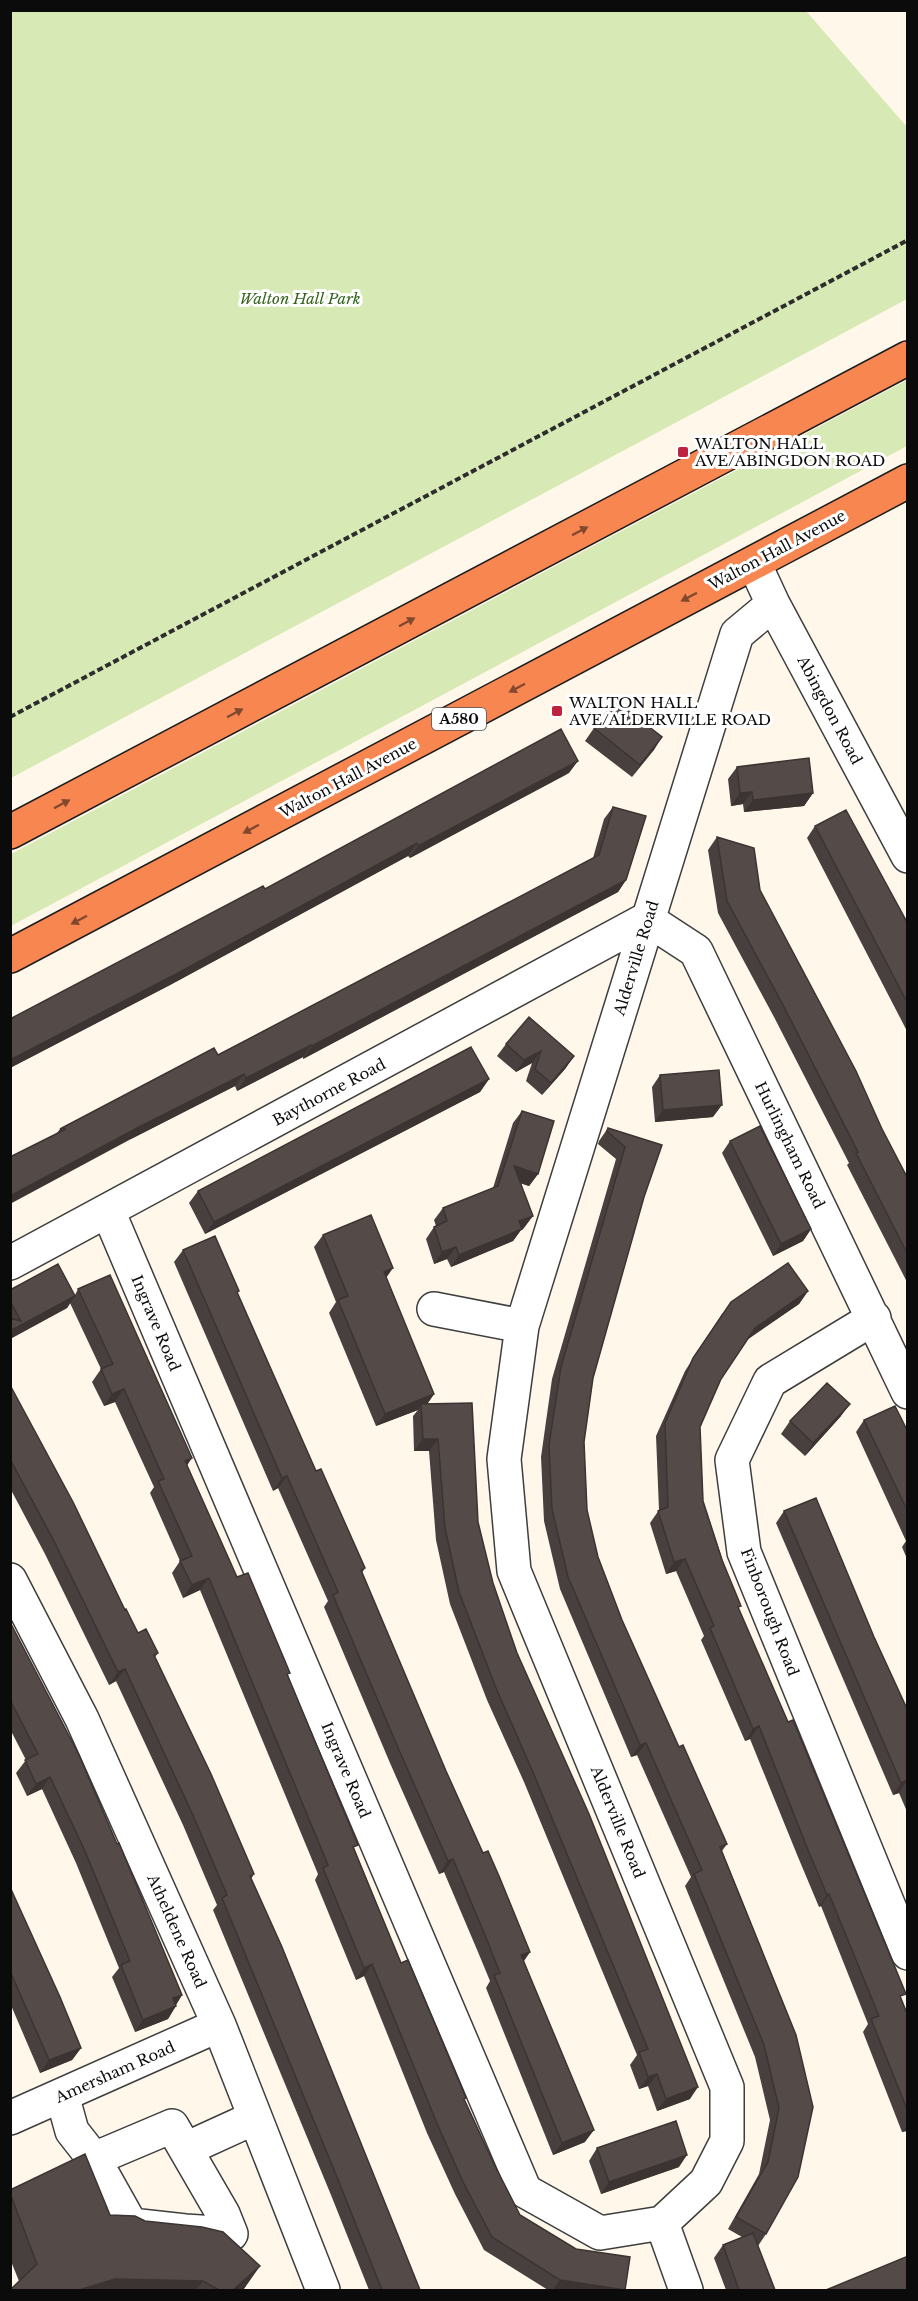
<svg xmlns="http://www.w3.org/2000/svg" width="918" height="2301" viewBox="0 0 918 2301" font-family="'Libre Baskerville',serif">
<rect width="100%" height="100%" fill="#fff8ea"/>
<path fill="#d7e9b4" d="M11 10 806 11 907 127V299L11 778Z
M907 380V446L11 926V854Z"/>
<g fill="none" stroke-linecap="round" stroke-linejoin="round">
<defs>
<path id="minor" d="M754 563 773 604 908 856
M108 1211 525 2191 600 2233 662 2223
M10 1263 647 919 696 951 908 1392
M434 1309 522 1326
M874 1318 770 1381 732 1460 744 1552 908 1953
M10 1580 82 1719 219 2025 323 2290
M62 2095 72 2131 94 2159 172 2126 223 2214 231 2234 185 2231 131 2225 94 2159
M10 2118 219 2025
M186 2149 254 2118
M662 2223 706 2182 727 2141V2087L514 1571 504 1459 522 1326 737 634 773 604
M662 2223 686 2290"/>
<path id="highway" d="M10 832 908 358
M10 956 908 481"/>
</defs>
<use href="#minor" stroke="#3e3e3e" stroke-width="36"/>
<use href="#highway" stroke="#1c1c1c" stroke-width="36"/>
<path stroke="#2d2d2d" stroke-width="4" stroke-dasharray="6 3" stroke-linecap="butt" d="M10 717 908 240"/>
<use href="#minor" stroke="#fff" stroke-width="33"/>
<use href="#highway" stroke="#f78650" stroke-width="33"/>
</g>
<path fill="#48403e" d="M594 728 662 737 632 777 585 741Z
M737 767 813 793 804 806 744 812 743 804 731 806 728 779Z
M569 773 410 858 408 856 170 985 10 1068V1019L265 889Z
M613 807 626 880 618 892 303 1059V1057L237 1091 235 1086 131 1139 57 1133 60 1129 218 1055 593 858 604 819Z
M815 826 908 924V1033L807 838Z
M717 837 760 890 908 1179V1284L847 1165 849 1163 774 1017 718 913 708 850Z
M506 1044 574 1056 565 1069 542 1095 526 1081 532 1063 516 1072 497 1056Z
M660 1075 713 1117 655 1122 652 1087Z
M489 1079 480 1092 205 1234 189 1203 198 1191Z
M522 1111 538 1174 529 1186 520 1183 524 1228 521 1230 513 1241 451 1267 447 1259 434 1264 426 1239 434 1227 436 1226 434 1220 443 1208 493 1188 513 1123Z
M608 1128 662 1145 644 1197 593 1378 584 1442 587 1510 598 1557 622 1620 679 1747 727 1844 722 1851 796 2035 766 2234 758 2246 775 2290H726L714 2258 723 2245 742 2237 728 2229 759 2174 770 2120 755 2057 685 1886 691 1877 637 1755 631 1757 560 1589 544 1521 541 1457 552 1379 616 1159 598 1144 599 1141Z
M730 1141 811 1229 803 1241 773 1256 722 1153Z
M323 1235 386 1278 434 1394 427 1404 478 1522 493 1583 517 1653 690 2099 657 2111 648 2086 639 2089 630 2065 637 2055 524 1782 487 1700 450 1604 436 1540 429 1451H414L413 1416 418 1410 376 1426 329 1313 336 1302 314 1247Z
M183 1250 237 1293 316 1471 365 1568 362 1573 446 1771 483 1853 530 1952 524 1961 585 2142 553 2155 486 1988 490 1981 478 1952 444 1872 439 1874 390 1763 324 1607 328 1601 278 1488 273 1491 174 1262Z
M78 1289 187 1465 237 1577 288 1676 355 1850 401 1963 494 2164 520 2215 576 2249 630 2257 625 2290H548L484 2250 455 2194 427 2133 364 1976 356 1980 315 1880 318 1874 200 1590 183 1598 172 1573 180 1561 150 1493 154 1487 115 1402 104 1406 92 1382 101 1369 70 1303 67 1308 10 1339V1290L75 1295Z
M808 1291 799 1304 747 1340 721 1379 700 1427 703 1501 739 1609 908 2016V2131L902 2132 863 2032 868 2024 821 1906 819 1907 798 1857 750 1739 745 1741 701 1640 704 1636 676 1571 666 1574 650 1523 659 1510 656 1436 685 1371 722 1314Z
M10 1385 125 1610 138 1633 158 1653 155 1657 254 1874 251 1879 420 2290H369L331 2195 213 1910 217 1905 183 1825 116 1681 109 1685 45 1554 10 1488Z
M841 1416 805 1456 781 1434 790 1421Z
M864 1420 908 1432V1561L902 1547 906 1541 856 1432Z
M784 1511 874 1637 908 1711V1814L899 1793 893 1795 776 1523Z
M10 1622 182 1995 168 2019 135 2032 112 1977 119 1968 76 1863 42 1789 27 1796 16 1773 26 1760 10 1729Z
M10 1887 81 2048 72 2060 40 2073 10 2003Z
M597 2148 679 2167 601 2194 589 2161Z
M10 2190 110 2215 244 2289 242 2290H10L19 2281 10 2259Z"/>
<path fill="#3b3432" d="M662 737 654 750 632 777 640 765Z
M578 761 569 773 410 858 418 846Z
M752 792 743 804 731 806 740 793Z
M813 793 804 806 744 812 753 800Z
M417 843 408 856 170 985 10 1068V1060Z
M626 880 618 892 303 1059 312 1046Z
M311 1045 303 1057 237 1091 246 1078Z
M541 1051 532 1063 516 1072 524 1060Z
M574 1056 565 1069 542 1095 551 1083Z
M244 1074 235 1086 131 1139 10 1204V1196L139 1127Z
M489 1079 480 1092 205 1234 214 1222Z
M722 1105 713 1117 655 1122 663 1110Z
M514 1166 538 1174 529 1186 505 1178Z
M533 1216 524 1228 521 1230 513 1241 451 1267 459 1255 519 1221Z
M811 1229 803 1241 773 1256 781 1244Z
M456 1247 447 1259 434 1264 442 1252Z
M393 1268 384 1281V1272Z
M808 1291 799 1304 746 1340 755 1328Z
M75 1296 67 1308 10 1339V1331Z
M124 1389 115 1402 104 1406 112 1394Z
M434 1394 426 1406 421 1404 418 1410 376 1426 385 1414Z
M850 1404 841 1416 805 1456 813 1443Z
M423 1439H438L429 1451H414Z
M192 1458 184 1470 185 1461Z
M287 1476 278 1488 273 1491 282 1478Z
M685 1559 676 1571 666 1574 674 1562Z
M209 1578 200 1590 183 1598 192 1585Z
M125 1669 116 1681 109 1685 118 1672Z
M759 1726 750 1739 745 1741 753 1729Z
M646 1743 637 1755 631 1757 640 1745Z
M50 1777 42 1789 27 1796 36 1784Z
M907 1780 899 1793 893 1795 901 1783Z
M453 1859 444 1872 439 1874 448 1861Z
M829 1894 821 1906 819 1907 827 1895Z
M530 1952 521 1964V1955Z
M372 1964 364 1976 356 1980 364 1968Z
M182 1995 174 2007 173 1998Z
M176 2006 168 2019 135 2032 143 2020Z
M81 2048 72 2060 40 2073 49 2060Z
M657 2074 648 2086 639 2089 648 2077Z
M698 2087 690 2099 657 2111 666 2099Z
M908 2125V2130L902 2132Z
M594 2130 585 2142 553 2155 562 2143Z
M687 2155 679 2167 601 2194 609 2182Z
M260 2266 244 2289 242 2290H233Z
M115 2279 203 2281 196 2290H79Z
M560 2280 625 2290H553Z"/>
<path fill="#544b48" stroke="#3b3432" stroke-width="1.5" d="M616 701 662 737 640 765 594 728Z
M561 729 578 761 418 846 417 843 178 973 10 1060V1019L263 886 265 889Z
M809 758 813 793 753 800 752 792 740 793 737 767Z
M613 807 646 816 626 880 312 1046 311 1045 246 1078 244 1074 139 1127 10 1196V1157L66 1129H60L214 1048 218 1055 599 855Z
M846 810 908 924V1004L815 826Z
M717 837 754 848 760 890 856 1071 882 1129 908 1179V1255L856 1153 858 1152 783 1005 727 901Z
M529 1017 574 1056 551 1083 535 1069 541 1051 524 1060 506 1044Z
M471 1047 489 1079 214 1222 198 1191Z
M719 1070 722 1105 663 1110 660 1075Z
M522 1111 554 1121 538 1174 514 1166 533 1216 519 1221 522 1229 459 1255 456 1247 442 1252 434 1227 447 1221 443 1208 498 1186Z
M760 1126 811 1229 781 1244 730 1141Z
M608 1128 662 1145 644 1197 593 1378 584 1442 587 1510 598 1557 622 1620 679 1747 683 1745 727 1844 720 1847 796 2035 813 2107 798 2177 766 2234 736 2217 768 2162 779 2108 764 2045 694 1874 702 1870 646 1743 640 1745 568 1577 552 1509 549 1445 561 1367 625 1147 607 1131Z
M371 1215 393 1268 384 1272 434 1394 385 1414 338 1300 348 1296 323 1235Z
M215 1236 239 1291 237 1292 316 1471 321 1469 365 1568 361 1570 446 1771 483 1853 488 1851 499 1876 530 1952 521 1955 594 2130 562 2143 494 1975 500 1973 487 1940 453 1859 448 1861 399 1750 333 1595 338 1592 287 1476 282 1478 183 1250Z
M788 1263 808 1291 755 1328 721 1379 700 1427 703 1501 722 1560 741 1606 738 1607 788 1722 793 1720 906 1994 900 1996 908 2016V2112L871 2019 879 2016 829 1894 827 1895 806 1845 759 1726 753 1729 710 1628 714 1626 685 1559 674 1562 658 1511 668 1507 665 1423 693 1358 731 1302Z
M58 1264 75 1296 10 1331V1318L21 1321 10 1301V1290Z
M110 1275 192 1458 185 1461 237 1577 248 1573 290 1673 287 1674 358 1845 353 1847 401 1963 408 1960 466 2098 464 2099 494 2164 520 2215 576 2249 630 2257 625 2290 560 2280 492 2237 463 2182 436 2121 372 1964 364 1968 323 1868 328 1865 209 1578 192 1585 180 1561 192 1556 158 1481 164 1479 124 1389 112 1394 101 1369 113 1364 78 1289Z
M827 1383 850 1404 813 1443 790 1421Z
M10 1385 73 1502 125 1610 126 1609 138 1633 146 1629 158 1653 154 1655 211 1774 254 1874 250 1876 282 1947 420 2290H382L339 2182 222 1898 227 1895 192 1813 125 1669 118 1672 54 1541 10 1459Z
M472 1403 478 1522 493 1583 517 1653 589 1814 698 2087 666 2099 657 2074 648 2077 639 2052 648 2049 532 1770 496 1688 459 1592 445 1528 438 1439H423L421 1404Z
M895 1406 908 1432V1512L864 1420Z
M816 1498 874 1637 908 1711V1781L907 1780 901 1783 784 1511Z
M10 1622 79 1755 117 1844 119 1843 182 1995 173 1998 176 2006 143 2020 121 1965 130 1961 85 1851 50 1777 36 1784 25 1760 38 1754 10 1700Z
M10 1887 60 1997 81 2048 49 2060 10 1971Z
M676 2121 687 2155 609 2182 597 2148Z
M85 2154 110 2215 135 2216 145 2221 202 2227 223 2232 260 2266 233 2290H219L203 2281 115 2279 79 2290H10L37 2264 10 2193V2190Z
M753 2233 775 2290H739L723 2245Z
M908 2256V2290H826Z"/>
<defs><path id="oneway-solid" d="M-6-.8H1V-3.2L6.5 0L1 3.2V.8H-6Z" transform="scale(1.5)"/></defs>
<g fill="#81482e">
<use href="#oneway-solid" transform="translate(580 531) rotate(-28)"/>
<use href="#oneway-solid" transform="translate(689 597) rotate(152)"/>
<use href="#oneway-solid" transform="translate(407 622) rotate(-28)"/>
<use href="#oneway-solid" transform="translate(517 688) rotate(152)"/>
<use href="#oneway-solid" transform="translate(235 713) rotate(-28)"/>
<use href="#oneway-solid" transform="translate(62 804) rotate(-28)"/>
<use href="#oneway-solid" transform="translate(251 829) rotate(152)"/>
<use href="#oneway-solid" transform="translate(79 920) rotate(152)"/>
</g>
<g fill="#bd223e" stroke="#fff" stroke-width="2">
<rect x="677" y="446" width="12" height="12" rx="3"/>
<rect x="551" y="705" width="12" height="12" rx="3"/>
</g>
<g text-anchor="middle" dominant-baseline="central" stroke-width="6" stroke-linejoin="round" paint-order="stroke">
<rect fill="#fff" stroke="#545454" stroke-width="1.5" x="432" y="708" width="54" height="22" rx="4.5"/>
<g font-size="14" font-weight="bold" fill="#0b0b0b">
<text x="459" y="719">A580</text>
</g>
<g font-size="15" font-style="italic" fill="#34631b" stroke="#fff">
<text x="300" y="298">Walton Hall Park</text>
</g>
<g font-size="15" fill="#0b0b0b" stroke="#fff" text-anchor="start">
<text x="695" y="443">WALTON HALL<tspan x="695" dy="17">AVE/ABINGDON ROAD</tspan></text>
<text x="569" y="702">WALTON HALL<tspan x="569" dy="17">AVE/ALDERVILLE ROAD</tspan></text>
</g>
<g font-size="15" fill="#0b0b0b" stroke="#fff">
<text transform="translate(777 550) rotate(-28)">Walton Hall Avenue</text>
<text transform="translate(830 710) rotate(62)">Abingdon Road</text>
<text transform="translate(348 778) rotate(-28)">Walton Hall Avenue</text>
<text transform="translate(636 958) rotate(-73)">Alderville Road</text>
<text transform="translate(329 1092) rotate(-28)">Baythorne Road</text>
<text transform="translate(790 1145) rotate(64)">Hurlingham Road</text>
<text transform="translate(156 1323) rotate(67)">Ingrave Road</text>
<text transform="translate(770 1612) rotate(69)">Finborough Road</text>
<text transform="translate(346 1770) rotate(67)">Ingrave Road</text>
<text transform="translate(618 1822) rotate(68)">Alderville Road</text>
<text transform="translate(177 1931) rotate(66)">Atheldene Road</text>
<text transform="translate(115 2072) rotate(-24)">Amersham Road</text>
</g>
</g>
<rect width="918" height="2301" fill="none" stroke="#0b0b0b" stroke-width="24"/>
</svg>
